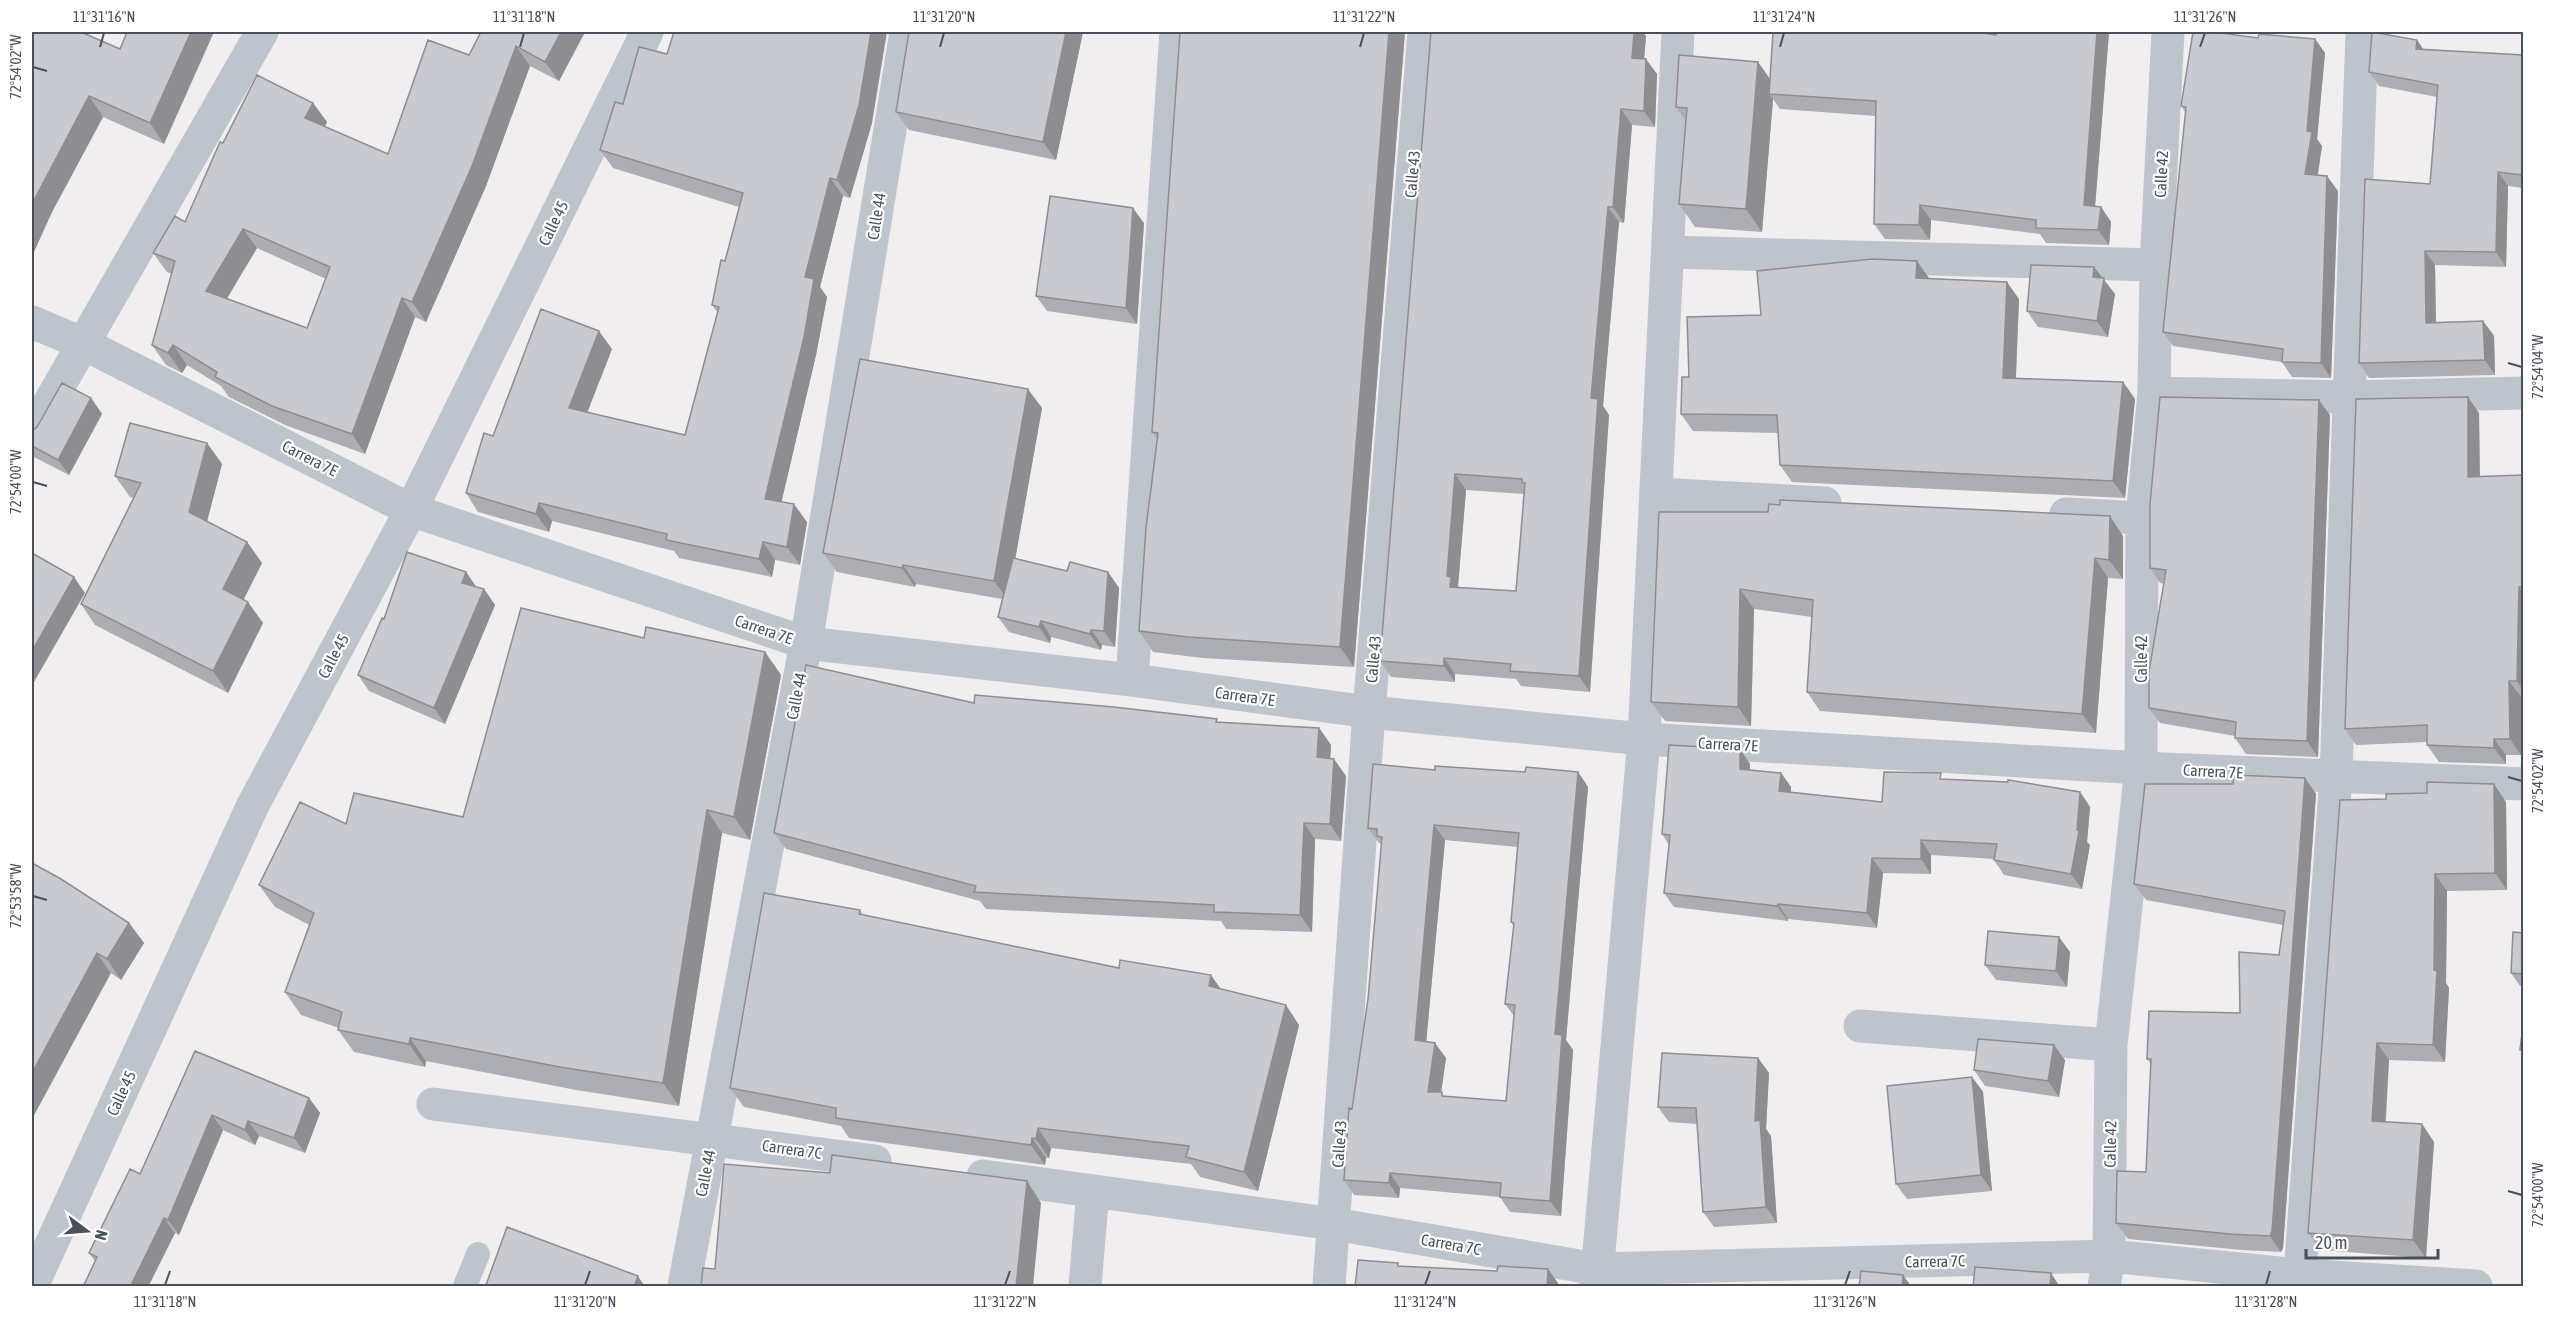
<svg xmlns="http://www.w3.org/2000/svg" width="2555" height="1318" viewBox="0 0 2555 1318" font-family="'Asap Condensed',sans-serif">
<rect width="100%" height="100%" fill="#f0eeee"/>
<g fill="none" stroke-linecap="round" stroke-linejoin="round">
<path stroke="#bec4cc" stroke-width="24" d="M465 1286 478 1254"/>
<path stroke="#bec4cc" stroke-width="33" d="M1668 252 2156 265
M32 322 84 344 411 510 806 643 1132 680 1369 712 1644 739 2141 768 2524 784
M2154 393 2350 397 2524 393
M32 433 262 32
M1656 494 1825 503
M2066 514 2142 518
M1132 680 1176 32
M1860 1026 2111 1045
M433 1104 875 1161
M983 1176 1334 1224 1597 1269 2109 1256 2300 1275 2476 1286
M2300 1275 2336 777 2362 32
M32 1286 253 805 411 510 647 32
M684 1286 806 643 906 32
M1085 1286 1093 1191
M1329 1286 1369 712 1424 32
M1596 1286 1644 739 1678 32
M2104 1286 2109 1256 2111 1045 2141 768 2142 518 2154 393 2156 265 2168 32"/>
</g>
<path fill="#adaeb3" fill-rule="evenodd" d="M32 32 120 49 164 144 103 117 52 212 32 256Z
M481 32H585L559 81 530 66 486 186 426 322 415 317 365 454 285 425 229 397 221 386 187 365 182 373 166 365 152 345 172 274 167 272 153 253 185 222 223 143 313 103 327 122 325 127 388 154 469 55ZM257 248 326 279 307 328 227 299Z
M1083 32 1056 160 909 130 896 112Z
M1180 32H1405L1354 667 1203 658 1153 652 1139 631 1157 439 1152 432Z
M1431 32H1643L1646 36 1644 59 1657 74 1655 127 1632 125 1624 223 1619 222 1603 406 1609 415 1590 692 1521 686 1516 679 1455 674V682L1391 677 1380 661ZM1466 490 1524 494 1516 591 1459 587 1458 586Z
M1996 32H2109L2095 206 2101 207 2111 222 2109 245 2046 243 2040 234 1931 220 1930 240 1885 239 1874 224 1876 116 1780 109 1773 99 1762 232 1695 227 1679 204 1686 121 1676 107 1758 62 1770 79 1996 35Z
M2258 38 2315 39 2325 53 2317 139 2322 146 2318 175 2338 191 2331 378 2292 377 2282 362 2173 346 2163 332 2186 113 2181 106Z
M2417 40 2423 49 2523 55V188L2508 186 2506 267 2435 265 2436 322 2483 321 2494 336 2495 375 2369 378 2359 363 2430 184 2437 97 2379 86 2369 72Z
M623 104 872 123 850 198 843 196 820 287 827 297 816 355 781 502 807 522 800 565 775 560 772 577 679 558 674 551 552 521 549 532 478 512 466 493 493 436 612 349 587 412 685 435 718 313 712 305 725 261 739 207 613 168 600 150Z
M1144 223 1137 324 1047 311 1036 296Z
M2094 267 2115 294 2108 337 2038 327 2027 311Z
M1929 278 2019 299 2016 378 2123 382 2135 399 2125 498 1792 482 1780 465 1778 433 1693 431 1681 414 1689 377 1761 315Z
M91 398 102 414 69 475 32 456V431Z
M1042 408 1015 558 1067 571 1108 572 1119 588 1115 647 1102 645 1101 650 1051 637 1050 643 1009 632 998 617 1002 599 916 584 915 587 837 572 823 553Z
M2479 413 2480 476 2523 475V697H2521V755H2506V764L2439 762 2427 745V742L2356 745 2345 729Z
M2330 415 2318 757 2246 754 2235 738V736L2160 723 2149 708 2164 584 2160 583 2150 568Z
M207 443 222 464 207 521 247 542 262 563 244 599 263 623 228 693 95 625 81 604 134 498 130 497 115 476Z
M1768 512 2123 536V579L2108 578 2096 733 1820 711 1807 692 1812 617 1754 609 1751 726 1665 721 1651 702Z
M466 572 476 587 484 589 495 605 445 724 369 691 358 675 384 619Z
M644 638 765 652 781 675 750 840 722 833 679 1106 576 1090 426 1061 425 1067 354 1052 338 1030 339 1028 301 1015 285 992 309 925 275 907 259 885 346 824 463 817Z
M974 703 1219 722 1319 728 1331 745 1330 759 1346 776 1341 841 1315 839 1312 932 1226 929 1221 921 986 909 980 901 786 849 774 833Z
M1750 764V770L1781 773 1791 787V792L1882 802 1945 779 2080 792 2090 807 2087 842 2090 845 2082 889 2004 875 1994 860V859L1931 855V874L1883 873 1877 928 1788 919V921L1674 907 1664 893 1669 845 1662 834Z
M1435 770 1525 772H1578L1588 787 1566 1040 1573 1050 1561 1216 1510 1212 1500 1197 1400 1188 1399 1198 1354 1195 1344 1180 1352 1109 1368 999 1382 844 1379 843 1368 828ZM1445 840 1517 847 1511 922 1514 927 1505 1004 1514 1016 1506 1101 1444 1096 1441 1092 1446 1058 1426 1042Z
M2305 778 2316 794 2283 1248 2281 1252 2242 1250 2128 1239 2116 1223 2146 1172 2151 1064 2147 1059 2240 1013 2279 955 2283 925 2146 900 2134 884 2233 784Z
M2386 799 2506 802 2507 890 2447 891 2446 983 2449 988 2445 1062 2389 1060 2386 1122 2422 1124 2434 1142 2426 1258 2321 1250 2308 1233Z
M32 863 129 923 144 943 121 980 111 973Z
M860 910 863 915 1221 989 1299 1025 1258 1191 1200 1177 1191 1164 1051 1148 1049 1158H1046L1045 1165 849 1138 841 1126 744 1107 730 1088Z
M2523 933V986H2520L2511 973Z
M2070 952 2067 987 1996 980 1985 965Z
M195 1051 309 1098 320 1113 305 1153 259 1136 255 1145 223 1130 179 1235 175 1233 148 1287H83L95 1261 89 1253 140 1174Z
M1758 1058 1769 1073 1766 1129 1771 1136 1777 1223 1714 1227 1703 1212 1697 1124 1669 1122 1658 1107Z
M2065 1060 2059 1097 1985 1086 1974 1070Z
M1972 1077 1983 1092 1992 1191 1907 1199 1896 1184Z"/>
<path fill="#8d8d92" d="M191 32H214L164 144 150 123Z
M561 32H585L559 81 545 62Z
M871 32H887L872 123 850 198 837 180Z
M1066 32H1083L1056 160 1043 142Z
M1389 32H1405L1354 667 1340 647Z
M1634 32H1643L1646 36 1643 73 1632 58Z
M2097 32H2109L2094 220 2084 205Z
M2315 39 2325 53 2317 139 2322 146 2315 189 2305 174 2307 131Z
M2417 40 2427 55 2416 49Z
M516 46 530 66 486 186 426 322 412 302Z
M1646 59 1657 74 1655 127 1644 111Z
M1758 62 1774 85 1769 94 1773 99 1762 232 1746 209Z
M89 96 103 117 52 212 32 256V204Z
M313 103 327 122 319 138 305 118Z
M1621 109 1632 125 1624 223 1613 207Z
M2498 172 2508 186 2506 267 2496 252Z
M2327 176 2338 191 2331 378 2321 363Z
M830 178 843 196 820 287 827 297 816 355 778 517 765 499 805 277Z
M1920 205 1931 220 1930 240 1919 225Z
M1608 207 1619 222 1603 406 1609 415 1590 692 1579 676 1591 398Z
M2101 207 2111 222 2109 245 2098 230Z
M1133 208 1144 223 1137 324 1126 308Z
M243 229 257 248 219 311 206 291Z
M2425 251 2435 265 2436 337 2426 323Z
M1917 261 1929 278 1928 295 1916 278Z
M2094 267 2115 294 2108 337 2097 321 2093 277Z
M2007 282 2019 299 2015 395 2003 378Z
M402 298 415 317 365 454 352 434Z
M2483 321 2494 336 2495 375 2485 360Z
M599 331 612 349 582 426 569 408Z
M173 345 187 365 182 373 168 353Z
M2123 382 2135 399 2125 498 2113 481Z
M1028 389 1042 408 1008 600 994 581Z
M2468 397 2479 413 2480 493 2468 477Z
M91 398 102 414 69 475 58 460Z
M2319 400 2330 415 2318 757 2307 741Z
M207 443 222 464 204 533 189 512Z
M1455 474 1466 490 1458 586 1462 592 1450 587 1447 576Z
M539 503 552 521 549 532 536 514Z
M794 504 807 522 800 565 787 547Z
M2110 516 2123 536V579L2109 560Z
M247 542 262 563 238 610 223 589Z
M763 542 775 560 772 577 759 559Z
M2095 558 2108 578 2096 733 2082 714Z
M903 565 916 584 915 587 902 568Z
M466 572 477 588 462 583Z
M1108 572 1119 588 1115 647 1104 631Z
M74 577 85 593 34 682 32 678V651Z
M2519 587 2523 593V691L2517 681Z
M484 589 495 605 445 724 434 708Z
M1740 589 1754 609 1751 726 1738 707Z
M248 602 263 623 228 693 213 671Z
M1041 621 1051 637 1050 643 1039 627Z
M1091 630 1102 645 1101 650 1090 634Z
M765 652 781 675 750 840 734 817Z
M1444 658 1455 674V682L1444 666Z
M2509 681 2521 697V755L2510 739Z
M1319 728 1331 745 1329 774 1317 757Z
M2494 739 2506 755V764L2494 748Z
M1740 749 1750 764V784L1740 769Z
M1334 759 1346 776 1341 841 1330 824Z
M1578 772 1588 787 1566 1040 1573 1050 1561 1216 1550 1201 1555 1034Z
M1781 773 1791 787 1790 806 1779 791Z
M2305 778 2316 794 2283 1248 2281 1252 2270 1236Z
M2494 784 2506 802 2507 890 2495 873Z
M2080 792 2090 807 2087 842 2090 845 2082 889 2071 874 2077 830Z
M707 810 722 833 679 1106 663 1083Z
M1304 823 1315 839 1312 932 1300 915Z
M1434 825 1445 840 1425 1055 1415 1040Z
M1921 840 1931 855V874L1921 859Z
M1872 858 1883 873 1877 928 1867 913Z
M2435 874 2447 891 2446 983 2449 988 2445 1062 2433 1045Z
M1778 904 1788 919V921L1777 906Z
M129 923 144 943 121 980 107 959Z
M2059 937 2070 952 2067 987 2056 971Z
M97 953 111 973 32 1119V1073Z
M1211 975 1225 995 1209 986Z
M1286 1005 1299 1025 1258 1191 1244 1172Z
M410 1038 426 1061 425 1067 409 1044Z
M1435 1043 1446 1058 1439 1107 1428 1092Z
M2377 1043 2389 1060 2384 1138 2372 1121Z
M2054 1045 2065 1060 2059 1097 2048 1081Z
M1758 1058 1769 1073 1766 1129 1771 1136 1777 1223 1766 1207 1755 1121Z
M1972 1077 1983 1092 1992 1191 1981 1175Z
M309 1098 320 1113 305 1153 294 1138Z
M212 1115 223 1130 179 1235 168 1220Z
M248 1121 259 1136 255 1145 245 1130Z
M2422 1124 2434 1142 2426 1258 2413 1240Z
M1038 1128 1051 1148 1049 1158 1036 1139Z
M1032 1138 1046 1158 1045 1165 1031 1145Z
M1390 1173 1400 1188 1399 1198 1389 1183Z
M1027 1181 1041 1203 1033 1287H1016Z
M164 1218 175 1233 148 1287H130Z
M1548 1269 1558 1283V1287H1547Z
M2051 1273 2060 1287H2050Z
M1903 1275 1912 1287H1902Z
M638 1276 645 1287H634Z"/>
<path fill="#c9cad0" stroke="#8d8d92" stroke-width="1.5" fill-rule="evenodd" d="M32 32H81L120 49 127 32H191L150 123 89 96 32 204Z
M481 32H561L545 62 516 46 472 166 412 302 402 298 352 434 272 406 215 377 217 372 173 345 168 353 152 345 175 261 153 253 175 216 185 222 220 142 223 143 257 75 313 103 305 118 388 154 428 40 469 55ZM243 229 330 267 307 328 206 291Z
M674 32H871L859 105 837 180 830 178 805 277 814 279 804 337 765 499 794 504 787 547 763 542 759 559 666 540 667 534 539 503 536 514 466 493 484 433 493 436 541 309 599 331 569 408 685 435 719 307 712 305 721 260 725 261 743 193 600 150 615 102 623 104 639 47 667 54Z
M909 32H1066L1043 142 896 112Z
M1180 32H1389L1340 647 1188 637 1139 631 1146 528 1158 433 1152 432Z
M1431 32H1634L1632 58 1646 59 1644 111 1621 109 1613 207H1608L1591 398 1598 399 1579 676 1510 671 1511 664 1444 658V666L1380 661ZM1455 474 1522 479V483H1525L1516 591 1450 587 1451 577 1447 576Z
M1773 32H1977L1996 35V32H2097L2084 205 2101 207 2098 230 2036 228V220L1920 205 1919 225 1874 224 1876 101 1769 94Z
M2193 32H2213L2258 38 2259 34 2315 39 2307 131 2312 132 2305 174 2327 176 2321 363 2282 362 2283 349 2163 332 2186 107 2181 106Z
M2372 32 2417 40 2416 49 2523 55V175L2498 172 2496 252 2425 251 2426 323 2483 321 2485 360 2359 363 2365 179 2430 184 2438 85 2369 72Z
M1679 55 1758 62 1746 209 1679 204 1687 108 1676 107Z
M1050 196 1133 208 1126 308 1036 296Z
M1872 259 1917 261 1916 278 2007 282 2003 378 2123 382 2113 481 1780 465 1777 415 1681 414 1682 377H1689L1687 317 1761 315 1757 271Z
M2031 265 2094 267 2093 277 2104 278 2097 321 2027 311Z
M860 359 1028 389 994 581 903 565 902 568 823 553Z
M62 383 91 398 58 460 32 446V431L37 427Z
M2160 397 2319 400 2307 741 2235 738 2236 722 2149 708V672L2166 570 2150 568V504Z
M2468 397V477L2523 475V587H2519L2517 681H2509L2510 739H2494V748L2427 745V725L2345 729 2356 399Z
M130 423 207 443 189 512 247 542 223 589 248 602 213 671 81 604 141 483 115 476Z
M1780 500 2110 516 2109 560 2095 558 2082 714 1807 692 1813 600 1740 589 1738 707 1651 702 1659 512H1768L1769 504 1780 505Z
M407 552 466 572 462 583 484 589 434 708 358 675 382 618 384 619Z
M32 553 74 577 32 651Z
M1013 558 1067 571 1070 562 1108 572 1104 631 1091 630 1090 634 1041 621 1039 627 998 617Z
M521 608 644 638 646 627 765 652 734 817 707 810 663 1083 560 1067 410 1038 409 1044 338 1030 342 1012 285 992 314 913 259 885 300 802 346 824 354 793 463 817Z
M806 665 974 703 975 695 1114 707 1217 719 1216 722 1319 728 1317 757 1334 759 1330 824 1304 823 1300 915 1214 912V905L974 892 976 886 774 833Z
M1669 745 1740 749V769L1781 773 1779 791 1882 802 1884 772 1941 773 1940 779 2008 782V780L2080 792 2077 830 2079 831 2071 874 1994 860 1997 844 1921 840V859L1872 858 1867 913 1778 904 1777 906 1664 893 1670 835 1662 834Z
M1373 764 1435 770V766L1525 772 1526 767 1578 772 1555 1034 1562 1035 1550 1201 1500 1197 1501 1183 1390 1173 1389 1183 1344 1180 1349 1108 1352 1109 1368 999 1382 837 1377 836V829L1368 828ZM1434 825 1519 833 1511 922 1514 923 1505 1004 1515 1005 1506 1101 1442 1096V1092H1428L1435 1043 1415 1040Z
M2234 775 2305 778 2272 1231 2270 1236 2230 1234 2116 1223 2117 1171 2146 1172 2151 1059H2147L2149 1011 2240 1013 2239 952 2279 955 2285 911 2134 884 2145 784H2233Z
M2427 782 2494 784 2495 873 2435 874 2434 970 2437 971 2433 1045 2377 1043 2372 1121 2422 1124 2413 1240 2308 1233 2340 800 2386 799V794L2427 793Z
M32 863 61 879 129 923 107 959 97 953 32 1073Z
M764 893 860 910 859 914 1119 968 1120 960 1211 975 1209 986 1286 1005 1244 1172 1186 1157 1189 1146 1038 1128 1036 1139 1032 1138 1031 1145 836 1118V1108L730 1088Z
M1988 931 2059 937 2056 971 1985 965Z
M2513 932 2523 933V974L2511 973Z
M2523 1025V1050H2520Z
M1978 1039 2054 1045 2048 1081 1974 1070Z
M195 1051 309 1098 294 1138 248 1121 245 1130 212 1115 168 1220 164 1218 130 1287H83L97 1257 89 1253 130 1169 140 1174Z
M1662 1053 1758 1058 1755 1121 1760 1120 1766 1207 1703 1212 1696 1108 1658 1107Z
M1972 1077 1981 1175 1896 1184 1887 1086Z
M832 1155 1027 1181 1016 1287H701L703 1268 715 1269 724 1164 830 1173Z
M507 1227 638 1276 634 1287H490L486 1285Z
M1358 1260 1398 1263V1266L1497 1271 1498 1266 1548 1269 1547 1287H1355Z
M1975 1267 2051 1273 2050 1287H1973Z
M1861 1271 1903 1275 1902 1287H1859Z"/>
<path fill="none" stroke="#48505a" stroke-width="2" d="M100 47 104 33M520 47 524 33M940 47 944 33M1360 47 1364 33M1780 47 1784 33M2200 47 2205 33M33 67 47 71M2508 363 2522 367M33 482 47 486M2508 777 2522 781M33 896 47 900M2508 1191 2522 1195M165 1285 170 1271M585 1285 590 1271M1005 1285 1010 1271M1425 1285 1430 1271M1845 1285 1850 1271M2266 1285 2270 1271"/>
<g text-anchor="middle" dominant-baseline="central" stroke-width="4.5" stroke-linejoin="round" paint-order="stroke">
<g font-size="16" fill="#48505a" stroke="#fff">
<text transform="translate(1412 174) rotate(-85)">Calle 43</text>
<text transform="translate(2161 174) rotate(-87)">Calle 42</text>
<text transform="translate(876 216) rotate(-81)">Calle 44</text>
<text transform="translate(553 223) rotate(-64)">Calle 45</text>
<text transform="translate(310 458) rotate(27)">Carrera 7E</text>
<text transform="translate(764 629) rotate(19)">Carrera 7E</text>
<text transform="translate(333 656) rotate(-62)">Calle 45</text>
<text transform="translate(1373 659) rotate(-85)">Calle 43</text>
<text transform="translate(2141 659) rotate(-90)">Calle 42</text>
<text transform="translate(796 696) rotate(-79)">Calle 44</text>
<text transform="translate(1245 696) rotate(8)">Carrera 7E</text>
<text transform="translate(1728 744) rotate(3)">Carrera 7E</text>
<text transform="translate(2213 771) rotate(3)">Carrera 7E</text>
<text transform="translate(121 1093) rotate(-65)">Calle 45</text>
<text transform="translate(1339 1144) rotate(-86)">Calle 43</text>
<text transform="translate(2110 1144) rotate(-89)">Calle 42</text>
<text transform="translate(792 1149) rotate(8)">Carrera 7C</text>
<text transform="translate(705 1173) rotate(-79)">Calle 44</text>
<text transform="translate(1451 1244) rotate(10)">Carrera 7C</text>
<text transform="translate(1935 1261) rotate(-1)">Carrera 7C</text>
</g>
</g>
<rect width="2555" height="1318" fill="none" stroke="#ffffff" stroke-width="66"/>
<g transform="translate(87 1231) rotate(106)" stroke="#ffffff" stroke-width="4.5" paint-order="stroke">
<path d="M0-4.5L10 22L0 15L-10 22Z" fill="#48505a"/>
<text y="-9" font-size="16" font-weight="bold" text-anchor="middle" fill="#48505a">N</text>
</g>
<path d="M2306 1249v9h132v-9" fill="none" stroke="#48505a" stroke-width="3"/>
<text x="2315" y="1249" font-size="18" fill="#48505a" stroke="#ffffff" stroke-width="4.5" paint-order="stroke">20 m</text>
<rect x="33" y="33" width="2489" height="1252" fill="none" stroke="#48505a" stroke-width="2"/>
<g font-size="15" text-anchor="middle" fill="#48505a">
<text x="104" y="22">11°31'16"N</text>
<text x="524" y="22">11°31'18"N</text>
<text x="944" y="22">11°31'20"N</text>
<text x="1364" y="22">11°31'22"N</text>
<text x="1784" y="22">11°31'24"N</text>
<text x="2205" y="22">11°31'26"N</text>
<text transform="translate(16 67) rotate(-90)" y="5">72°54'02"W</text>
<text transform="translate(2538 367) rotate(-90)" y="5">72°54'04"W</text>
<text transform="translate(16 482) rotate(-90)" y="5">72°54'00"W</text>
<text transform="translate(2538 781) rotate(-90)" y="5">72°54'02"W</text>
<text transform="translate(16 896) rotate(-90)" y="5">72°53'58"W</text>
<text transform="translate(2538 1195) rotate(-90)" y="5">72°54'00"W</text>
<text x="165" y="1307">11°31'18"N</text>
<text x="585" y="1307">11°31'20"N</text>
<text x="1005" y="1307">11°31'22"N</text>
<text x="1425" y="1307">11°31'24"N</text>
<text x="1845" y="1307">11°31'26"N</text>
<text x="2266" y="1307">11°31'28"N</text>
</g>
</svg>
